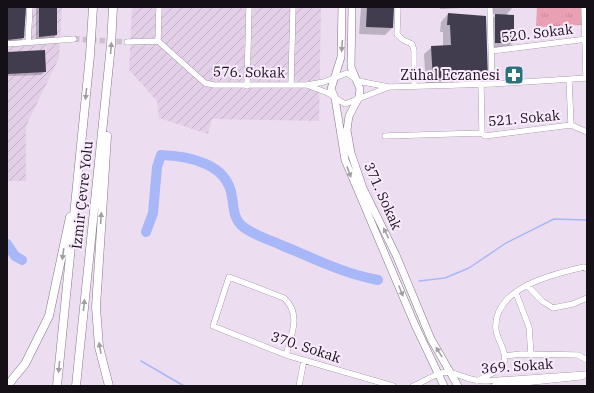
<svg xmlns="http://www.w3.org/2000/svg" width="594" height="393" viewBox="0 0 594 393" font-family="'IBM Plex Serif',serif">
<defs>
<pattern id="industrial-furrows" width="10" height="10" patternUnits="userSpaceOnUse"><rect width="10" height="10" fill="#e3cfe8"/><path d="M-1 1l2-2M0 10L10 0M9 11l2-2" fill="none" stroke="#c2b1c6"/></pattern>
<pattern id="grass-tufts" width="24" height="20" patternUnits="userSpaceOnUse"><rect width="24" height="20" fill="#e8a0b2"/><path d="M3 7l-1-3M5 7V3M7 7l1-3M15 17l-1-3M17 17v-4M19 17l1-3" fill="none" stroke="#c68998"/></pattern>
</defs>
<rect width="100%" height="100%" fill="#ecdef0"/>
<path fill="url(#industrial-furrows)" d="M7 7H62L59 58 26 126V181H7Z
M132 7H321L319 121 212 119 208 134 159 118 157 101 129 70Z"/>
<path fill="url(#grass-tufts)" d="M537 7H582V25L536 27Z"/>
<path fill="#0003" d="M7 7H26L23 38 20 41 7 42Z
M36 7H56V35L53 38 36 40Z
M361 7H394L392 28 385 35 359 34Z
M440 7H481L440 9Z
M491 7H513L505 16 513 43 505 50H488V23L497 14H491Z
M448 14 487 79 479 87 426 88 424 54 432 47 443 46V32H440L441 22Z
M7 53 44 72 41 75 7 76Z"/>
<g fill="none" stroke-linecap="round" stroke-linejoin="round">
<path stroke="#a8b7f7" stroke-width="1.5" d="M419 281 445 278 469 268 506 243 554 219 587 220
M141 361 184 386"/>
<path stroke="#a8b7f7" stroke-width="10" d="M146 232 153 213 157 167 161 155C188 156 228 163 232 197 234 207 233 217 241 225 252 235 268 239 281 245 313 258 344 274 378 280
M7 244 15 256 22 260"/>
</g>
<path fill="#413d4e" d="M7 7H26L24 38 7 40Z
M39 7H57V35L39 37Z
M367 7H394L393 28 366 27Z
M448 13 486 16 488 80 433 81 431 46 451 45 450 25H447Z
M495 14 514 15V43H495Z
M45 50 46 72 7 74V52Z"/>
<g fill="none" stroke-linecap="round" stroke-linejoin="round">
<path stroke="#ccbfcf" stroke-width="5.5" stroke-dasharray="5.5 3" stroke-linecap="butt" d="M74 39 127 42"/>
<defs>
<path id="minor" d="M398 7 397 34 403 40 412 44 414 50V86
M490 7 492 84
M584 7 586 78
M158 41 159 7
M28 42 30 7
M127 42 158 41 205 83 214 85H307L324 82 347 73 358 81 389 87 492 84 587 78
M7 44 74 39
M491 51 587 39
M291 85 293 7
M307 85 328 93 345 104 389 87
M481 85 482 133 485 136 571 125 569 80
M247 86 249 7
M571 125 587 132
M385 136 482 133
M527 285 542 301 553 308 573 304 587 298
M516 293 529 327 531 354
M286 355C291 336 302 314 284 298L229 277 213 326 286 355 393 386
M505 356 521 354 578 355 587 360
M477 381C486 376 498 372 504 362 508 353 497 340 496 330 492 288 553 274 584 267L587 269
M299 386 304 360
M413 386C425 382 440 369 452 373 467 377 470 381 486 381L587 374
M494 386 580 377 587 375"/>
<path id="major" d="M342 7 341 57 331 89 335 98 345 160 415 325 444 386
M352 7 351 67 360 89 359 97 349 116 347 130 351 153 363 188 396 255 431 339 458 386"/>
<path id="highway" d="M107 136 96 307 99 347 109 386
M7 386 25 364 49 316 70 217
M57 386 90 55 93 7
M76 386 111 45 113 7"/>
</defs>
<use href="#minor" stroke="#837686" stroke-width="6"/>
<use href="#major" stroke="#837686" stroke-width="8"/>
<use href="#highway" stroke="#837686" stroke-width="9"/>
<use href="#minor" stroke="#fff" stroke-width="5.5"/>
<use href="#major" stroke="#fff" stroke-width="7"/>
<use href="#highway" stroke="#fff" stroke-width="8"/>
</g>
<defs><path id="oneway-solid" d="M-6-.8H1V-3.2L6.5 0L1 3.2V.8H-6Z"/></defs>
<g fill="#a19fa2">
<use href="#oneway-solid" transform="translate(342 46) rotate(94)"/>
<use href="#oneway-solid" transform="translate(111 48) rotate(-85)"/>
<use href="#oneway-solid" transform="translate(86 94) rotate(96)"/>
<use href="#oneway-solid" transform="translate(349 172) rotate(70)"/>
<use href="#oneway-solid" transform="translate(101 218) rotate(-86)"/>
<use href="#oneway-solid" transform="translate(386 233) rotate(-116)"/>
<use href="#oneway-solid" transform="translate(63 254) rotate(98)"/>
<use href="#oneway-solid" transform="translate(401 291) rotate(68)"/>
<use href="#oneway-solid" transform="translate(84 305) rotate(-84)"/>
<use href="#oneway-solid" transform="translate(100 348) rotate(-100)"/>
<use href="#oneway-solid" transform="translate(439 352) rotate(-121)"/>
<use href="#oneway-solid" transform="translate(59 367) rotate(96)"/>
</g>
<defs>
<symbol id="pharmacy-square" viewBox="-11 -11 22 22"><rect x="-9" y="-9" width="18" height="18" rx="4" fill="#29717b" stroke="#faebfe"/><path d="M-2-6h4v4h4v4h-4v4h-4v-4h-4v-4h4Z" fill="#fff"/></symbol>
</defs>
<g fill-rule="evenodd">
<use href="#pharmacy-square" x="503" y="64" width="22" height="22"/>
</g>
<g text-anchor="middle" dominant-baseline="central" stroke-width="4" stroke-linejoin="round" paint-order="stroke">
<g font-size="14" fill="#151017" stroke="#faebfe">
<text transform="translate(537 33) rotate(-7)">520. Sokak</text>
<text transform="translate(249 72) rotate(1)">576. Sokak</text>
<text transform="translate(524 118) rotate(-5)">521. Sokak</text>
<text transform="translate(82 195) rotate(-84)">İzmir Çevre Yolu</text>
<text transform="translate(383 196) rotate(66)">371. Sokak</text>
<text transform="translate(306 347) rotate(18)">370. Sokak</text>
<text transform="translate(517 366) rotate(-4)">369. Sokak</text>
</g>
<g font-size="14" fill="#151017" stroke="#faebfe" text-anchor="end">
<text x="500" y="75">Zühal Eczanesi</text>
</g>
</g>
<rect width="594" height="393" fill="none" stroke="#151017" stroke-width="16"/>
</svg>
